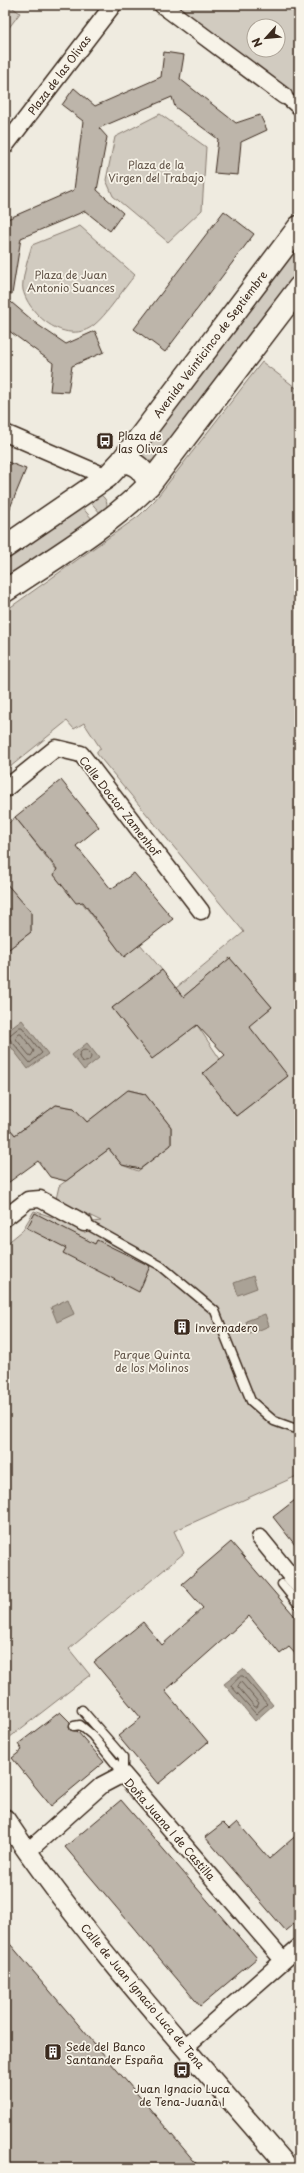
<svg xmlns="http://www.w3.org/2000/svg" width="304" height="2173" viewBox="0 0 304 2173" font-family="'Playpen Sans',sans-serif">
<rect width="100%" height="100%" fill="#efebe0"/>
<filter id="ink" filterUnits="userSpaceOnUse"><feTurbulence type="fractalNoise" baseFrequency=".025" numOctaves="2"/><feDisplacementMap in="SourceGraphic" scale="8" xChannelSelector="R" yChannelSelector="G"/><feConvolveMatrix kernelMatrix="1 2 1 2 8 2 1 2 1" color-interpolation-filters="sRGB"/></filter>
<g filter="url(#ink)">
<path fill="#d1cbc0" stroke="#867a6f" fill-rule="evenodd" d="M5 5H9L20 13 5 33Z
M174 5H299V98ZM254 26H278V50H254Z
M160 114 206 147 202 210 168 242 113 196 106 180 115 137Z
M80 226 135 275C124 288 106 316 94 325 68 346 30 317 23 290 21 281 29 255 32 245Z
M299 241V272L155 460 147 462 141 456V452Z
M262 362 299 390V1475L174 1531 184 1553 69 1649 90 1675 5 1741V1245L22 1231 34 1211 74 1224 101 1221 56 1199 59 1186 109 1149 122 1165 138 1171 171 1145V1127L145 1094 129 1090 87 1122 74 1108 56 1105 15 1135 5 1123V952L31 932V912L5 884V827L15 817 124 956 140 944 162 970 112 1008 152 1058 197 1025 220 1059 203 1073 236 1116 288 1076 225 1055 219 1048 272 1007 230 959 183 997 176 988 244 932 97 754V751L101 749 84 723 74 729 67 721 5 771V611L139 516 155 500Z
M100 494C107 500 108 503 106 511L101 514 88 499Z
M80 505 93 520 5 582V558Z"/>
<path fill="#aaa296" stroke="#7e7266" d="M22 1020 48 1054 28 1069 5 1039V1033Z
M87 1043 99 1058 84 1070 72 1055Z
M253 1276 257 1288 238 1295 234 1283Z
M68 1299 74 1314 57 1322 51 1307Z
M265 1314 269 1326 250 1334 246 1321Z
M243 1669 273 1705 255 1721 224 1684Z"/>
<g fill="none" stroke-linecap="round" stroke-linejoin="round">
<path stroke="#675a4e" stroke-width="1" d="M20 1027H22L42 1053 30 1063 8 1037Z
M19 1034H21L34 1051 31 1056 29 1055 16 1039Z
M79 1056a6 6 0 1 1 12 0a6 6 0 1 1-12 0Z
M241 1676H243L267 1704 256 1714 231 1686Z
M241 1682 259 1703 257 1707H255L238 1687Z"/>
</g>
<path fill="#bdb5aa" stroke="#3b2a1e" d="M164 52 184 55 180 79 236 123 260 115 267 130 241 142 238 175 214 173 218 139 175 107 172 97 99 128 107 137 97 190 123 213 110 231 85 211 21 238 12 294 5 293V220L74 190 83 121 62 105 74 88 95 106 161 77Z
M224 211 254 234 165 352 134 329Z
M5 297 38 325 66 344 95 331 104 352 72 366 68 392 50 391 53 363 5 328Z
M5 461 26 469 5 520Z
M61 780 99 827 76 846 111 889 134 873 173 919 124 957 83 902 76 903 54 875 57 869 15 817Z
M5 882 31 912V932L5 952Z
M230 958 272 1007 249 1026 288 1076 236 1116 203 1073 225 1055 197 1025 152 1059 112 1008 162 970 183 997Z
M128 1090 145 1094 171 1127V1145L140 1169 122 1165 109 1149 66 1181 50 1177 38 1161 5 1185V1123L15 1135 56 1105 74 1108 87 1122Z
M35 1213 95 1244 97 1240 150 1266 139 1292 63 1253 66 1248 27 1228Z
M299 1497V1550L273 1517Z
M231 1542 299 1621V1658L289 1647 280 1654 249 1616 227 1636 165 1691 208 1742 158 1784 118 1736 141 1718 94 1662 143 1622 162 1645 203 1608 182 1584Z
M60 1712 70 1722V1730L77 1731 104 1762 51 1806 12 1758 22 1750 18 1744Z
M121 1800 257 1958 200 2006 65 1847Z
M237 1822 269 1859 299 1833V1920L286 1931 205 1837 223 1823 229 1829Z
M5 1938 200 2168H5Z"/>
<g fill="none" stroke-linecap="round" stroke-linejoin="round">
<defs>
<path id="service" d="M84 1223 161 1266 215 1311 251 1401 274 1421 299 1430
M282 1584 299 1605
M82 1710 123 1757V1774
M74 1726 80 1725 92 1735 123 1773"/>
<path id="pedestrian" d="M284 96 299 109"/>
<path id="minor" d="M162 5 284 96
M5 146 113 5
M5 433 107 477
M5 789 56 748 81 754 201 911
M5 1218 28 1200 40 1199 84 1223
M260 1538 299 1586
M27 1852 102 1785 123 1774 283 1960
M185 2047 299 1947"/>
<path id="tertiary" d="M5 1819C88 1943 192 2055 289 2168"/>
<path id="secondary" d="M122 461C137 463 144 470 149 485
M5 547 107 477 122 461 299 227
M5 591C54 558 107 527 149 485L299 288"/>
</defs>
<use href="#service" stroke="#3b2a1e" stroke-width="11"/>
<use href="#pedestrian" stroke="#3b2a1e" stroke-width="15"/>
<use href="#minor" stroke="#3b2a1e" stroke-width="19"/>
<use href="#tertiary" stroke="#3b2a1e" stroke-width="22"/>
<use href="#secondary" stroke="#3b2a1e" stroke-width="25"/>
<use href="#service" stroke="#f7f3e8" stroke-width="8"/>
<use href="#pedestrian" stroke="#f7f3e8" stroke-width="12"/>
<use href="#minor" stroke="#f7f3e8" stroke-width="16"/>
<use href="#tertiary" stroke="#f7f3e8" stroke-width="19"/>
<use href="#secondary" stroke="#f7f3e8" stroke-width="22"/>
</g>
</g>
<defs>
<symbol id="bus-square" viewBox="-11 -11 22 22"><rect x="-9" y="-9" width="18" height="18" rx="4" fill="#3b2a1e" stroke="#f7f3e8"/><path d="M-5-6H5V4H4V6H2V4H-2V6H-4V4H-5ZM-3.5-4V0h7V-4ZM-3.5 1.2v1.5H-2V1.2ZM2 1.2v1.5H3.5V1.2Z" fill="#fff"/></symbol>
<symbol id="building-square" viewBox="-11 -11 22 22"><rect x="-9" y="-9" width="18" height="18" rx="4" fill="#3b2a1e" stroke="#f7f3e8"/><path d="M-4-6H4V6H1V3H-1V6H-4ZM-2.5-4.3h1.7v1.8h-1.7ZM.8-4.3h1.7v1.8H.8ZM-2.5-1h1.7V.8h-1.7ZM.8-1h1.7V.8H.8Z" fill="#fff"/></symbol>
</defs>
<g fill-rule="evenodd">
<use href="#bus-square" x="95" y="431" width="20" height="20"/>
<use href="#building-square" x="172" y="1317" width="20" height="20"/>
<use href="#building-square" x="43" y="2042" width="20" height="20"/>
<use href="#bus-square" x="172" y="2060" width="20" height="20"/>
</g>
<g text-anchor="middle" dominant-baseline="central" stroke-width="3.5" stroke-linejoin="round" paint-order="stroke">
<g font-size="11" fill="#3b2a1e" stroke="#f7f3e8">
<text transform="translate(59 75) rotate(-53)">Plaza de las Olivas</text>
<text transform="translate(210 344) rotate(-53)">Avenida Veinticinco de Septiembre</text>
<text transform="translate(120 806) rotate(52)">Calle Doctor Zamenhof</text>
<text transform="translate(170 1829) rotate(49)">Doña Juana I de Castilla</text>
<text transform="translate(143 1996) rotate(50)">Calle de Juan Ignacio Luca de Tena</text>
</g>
<g font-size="11" fill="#605246" stroke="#f7f3e8">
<text x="156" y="164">Plaza de la<tspan x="156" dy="13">Virgen del Trabajo</tspan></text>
<text x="71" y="274">Plaza de Juan<tspan x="71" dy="13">Antonio Suances</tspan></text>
<text x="152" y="1354">Parque Quinta<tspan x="152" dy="13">de los Molinos</tspan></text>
</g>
<g font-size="11" fill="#3b2a1e" stroke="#f7f3e8" text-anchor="start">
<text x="118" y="435">Plaza de<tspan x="118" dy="13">las Olivas</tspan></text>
<text x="195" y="1327">Invernadero</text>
<text x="66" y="2046">Sede del Banco<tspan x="66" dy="13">Santander España</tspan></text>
<text x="182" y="2088" text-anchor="middle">Juan Ignacio Luca<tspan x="182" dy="13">de Tena-Juana I</tspan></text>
</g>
</g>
<rect width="304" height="2173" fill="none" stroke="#f7f3e8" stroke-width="20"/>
<rect x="10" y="10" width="284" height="2153" fill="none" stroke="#3b2a1e" stroke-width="1.5" filter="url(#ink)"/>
<g transform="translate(266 38) rotate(243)"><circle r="19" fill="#f7f3e8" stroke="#aca397"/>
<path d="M0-3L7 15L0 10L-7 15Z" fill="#3b2a1e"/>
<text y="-6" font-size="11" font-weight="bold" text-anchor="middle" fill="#3b2a1e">N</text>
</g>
</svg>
